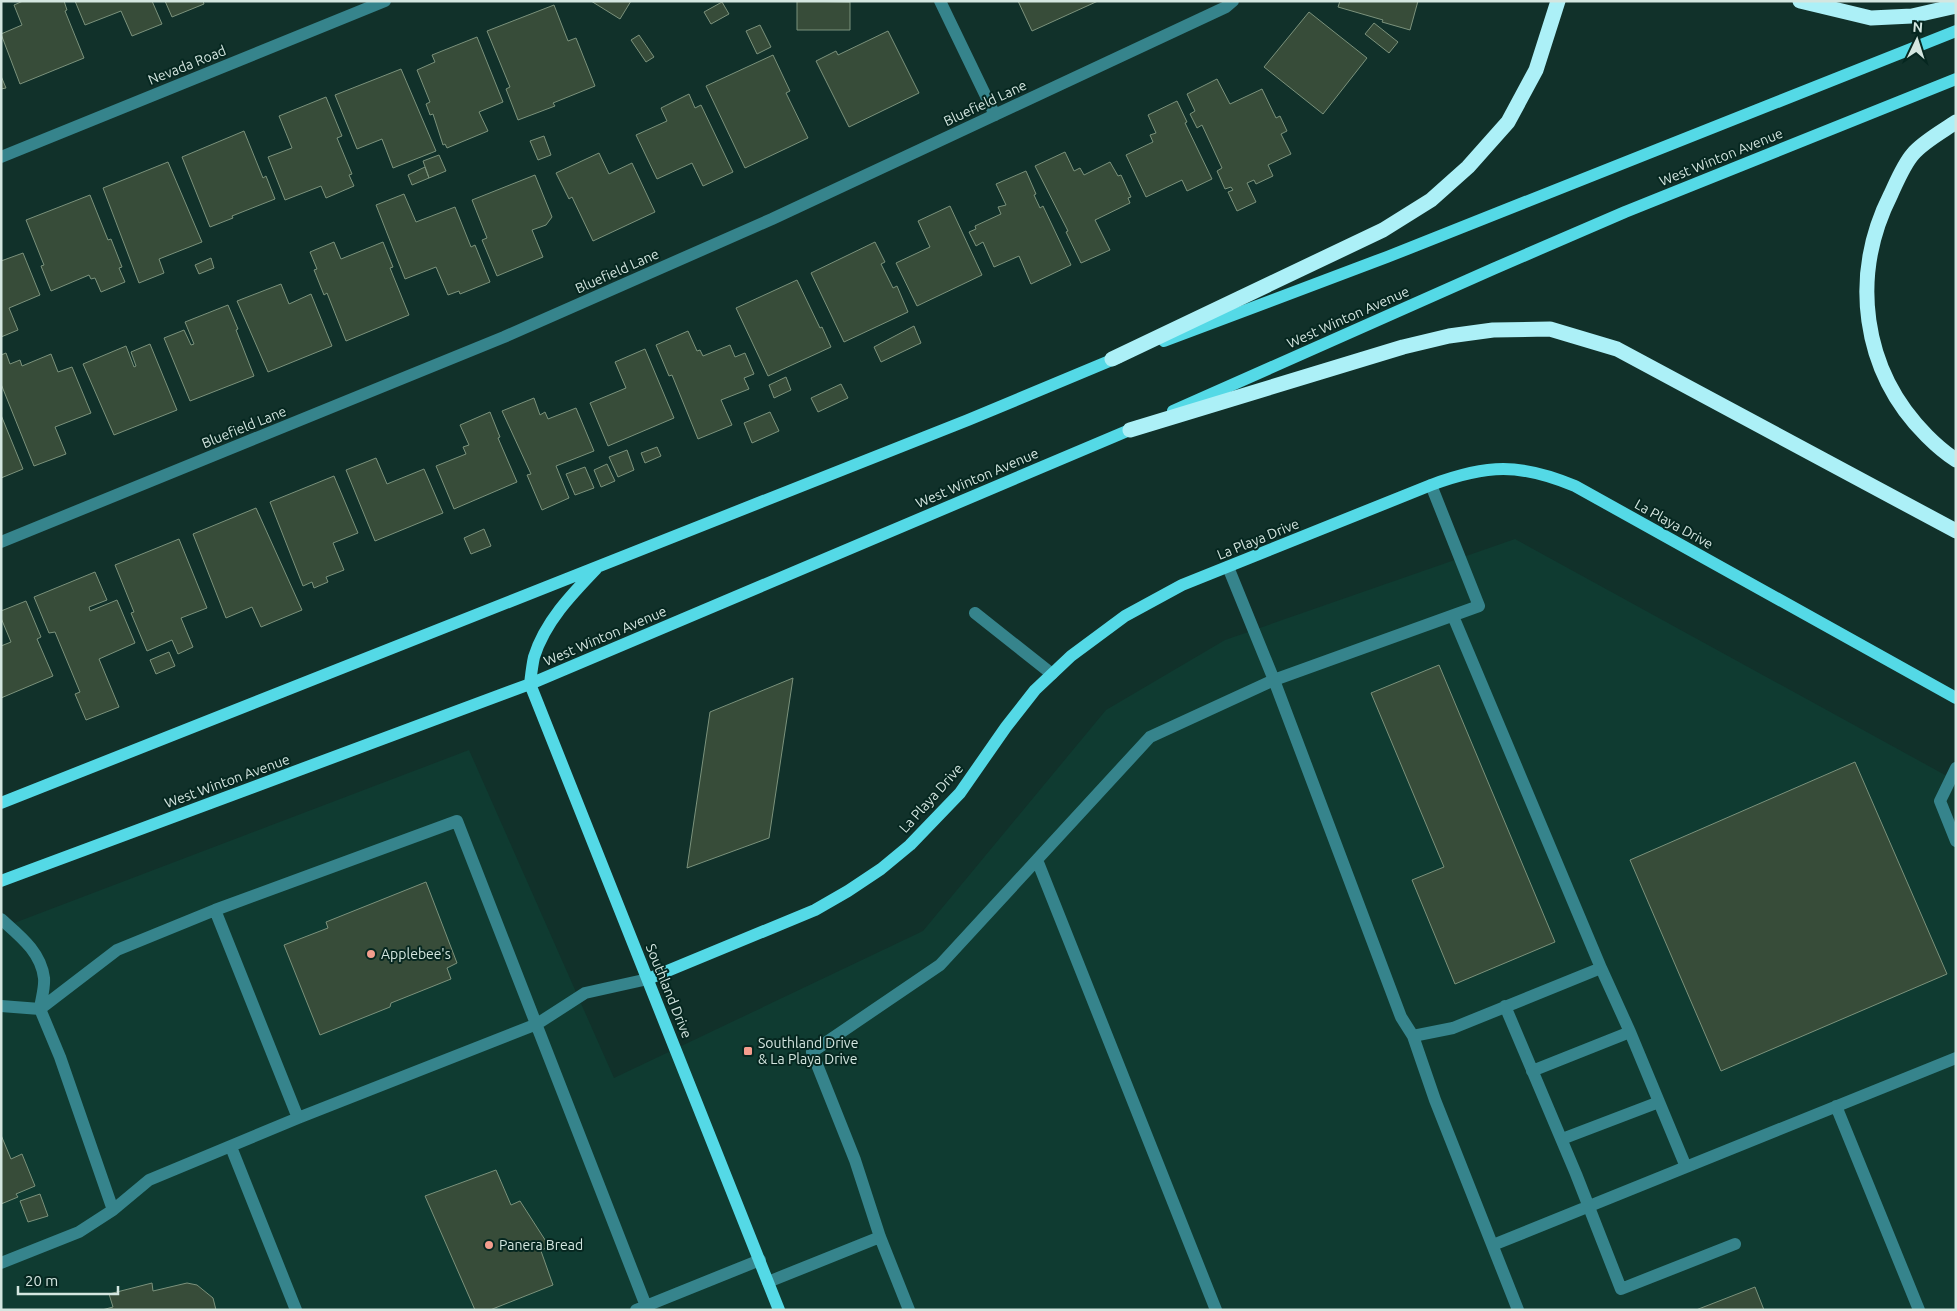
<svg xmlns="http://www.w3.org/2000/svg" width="1957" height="1311" viewBox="0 0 1957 1311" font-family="Ubuntu,sans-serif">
<rect width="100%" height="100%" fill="#11312a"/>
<path fill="#0f3b31" d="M1515 539 1956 781V1310H1V928L469 750 614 1078 923 931 1106 710 1225 640Z"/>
<path fill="#374c39" stroke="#7b927c" d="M23 1H64L67 10 65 11 84 58 20 84 1 34 22 25 14 5Z
M75 1H152L162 24 132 36 121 11 85 25Z
M165 1H203L204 4 172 17Z
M591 1H631L620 19Z
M797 1 850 2V30H797Z
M1018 1H1098L1032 31Z
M1340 1H1418L1410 30 1382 22 1383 20 1338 7Z
M722 2 729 14 711 24 704 12Z
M554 5 568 41 576 38 595 86 553 103 555 106 518 120 506 89 510 87 487 31Z
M1309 12 1367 58 1323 114 1264 67Z
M1374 23 1398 42 1389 53 1365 34Z
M760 25 771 47 757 54 746 31Z
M888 31 919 93 849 127 816 61 836 51 838 55Z
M639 35 654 57 646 62 631 40Z
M477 37 503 102 479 112 488 131 447 148 445 144 443 145 433 114 430 115 426 104 430 102 417 70 435 62 432 55Z
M773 55 790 91 786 93 808 138 745 168 706 86Z
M401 69 436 151 393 168 382 139 357 149 335 95Z
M1 76 6 88 1 89Z
M1217 79 1230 104 1262 89 1276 118 1280 116 1287 131 1281 134 1291 154 1268 165 1273 176 1256 184 1254 180 1247 183 1256 202 1237 211 1228 192 1233 190 1231 187 1225 189 1217 171 1222 168 1202 125 1197 128 1190 114 1195 111 1187 94Z
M689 94 695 108 701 105 733 172 703 186 692 163 657 179 636 135 667 121 661 108Z
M326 97 342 136 337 138 352 174 349 175 354 186 326 198 321 186 285 200 268 157 292 148 279 116Z
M1177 101 1187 122 1185 123 1212 179 1187 191 1182 180 1146 197 1126 155 1153 142 1150 135 1156 133 1148 115Z
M244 131 263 178 266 176 275 199 232 216 233 218 210 227 182 157Z
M544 136 551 155 538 160 530 141Z
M1065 152 1074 171 1080 168 1084 175 1110 162 1118 176 1121 175 1131 197 1128 198 1130 203 1095 220 1110 250 1081 263 1066 232 1068 231 1035 166Z
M599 153 609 174 632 163 655 212 593 241 572 197 569 199 556 173Z
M439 155 446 171 429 178 423 161Z
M168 162 202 242 159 259 164 273 139 283 103 188Z
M425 167 429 178 412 185 408 175Z
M1026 171 1036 194 1034 195 1040 208 1043 206 1071 265 1031 284 1019 256 994 267 983 242 976 246 969 232 976 229 975 226 1001 214 998 207 1006 205 996 184Z
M535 175 552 217 546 225 532 230 543 257 497 276 482 240 487 238 472 200Z
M404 194 416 222 455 207 471 247 475 245 490 282 460 294 459 291 448 295 436 267 405 279 376 205Z
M90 195 108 240 111 239 122 267 119 268 125 282 101 292 95 278 91 279 89 275 51 291 41 266 44 265 26 220Z
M950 206 982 275 917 306 896 263 930 247 918 221Z
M334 242 341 259 383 242 393 267 390 268 409 315 346 341 327 293 324 295 314 270 317 269 310 252Z
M875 242 885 262 881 264 893 288 897 286 908 312 844 342 811 273Z
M23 253 40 295 9 308 18 330 1 337V261Z
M211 258 214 268 199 274 195 265Z
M797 280 820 328 822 327 831 347 768 376 736 308Z
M281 284 289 304 311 294 332 346 268 372 237 301Z
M228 305 238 329 236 330 254 376 190 401 164 338 184 330 191 345 194 344 185 322Z
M914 326 921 343 881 362 874 347Z
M688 331 697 351 700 350 703 356 730 345 735 357 745 353 754 374 744 378 749 389 721 400 732 425 698 439 672 375 669 376 656 345Z
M150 344 177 410 114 435 83 364 126 346 134 367 136 366 131 352Z
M645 349 674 418 608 446 590 403 626 388 615 362Z
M6 353 10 364 20 360 22 366 51 354 58 372 72 367 91 413 55 427 66 454 34 466 1 384V355Z
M786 377 791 390 774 398 769 385Z
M841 384 848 398 818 412 811 398Z
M534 398 540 415 545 412 548 419 576 408 594 451 556 466 569 498 542 510 527 475 531 474 502 411Z
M490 412 500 437 498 438 517 482 454 509 436 466 466 454 463 447 469 445 460 425Z
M770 412 779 431 752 443 744 423Z
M1 415 23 469 1 478Z
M657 447 661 456 645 463 641 453Z
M627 450 634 470 618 477 609 457Z
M376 458 387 484 424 469 443 513 375 541 346 470Z
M607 464 615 481 601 487 594 470Z
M585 467 594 488 575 495 566 474Z
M334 476 358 533 333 543 344 570 326 577 328 582 314 588 312 582 303 586 270 502Z
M256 508 302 610 261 627 252 607 226 618 193 534Z
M484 529 491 546 471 554 464 538Z
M179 539 207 608 181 618 193 647 178 654 172 640 147 651 131 613 134 612 115 565Z
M95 572 107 600 89 607 90 611 117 600 135 643 99 659 119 707 86 720 75 694 80 692 55 632 49 633 34 597Z
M26 601 41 637 37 639 53 676 1 698V646L11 642 1 618V611Z
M169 652 175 666 156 674 150 660Z
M1439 665 1555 942 1455 984 1412 880 1444 867 1371 693Z
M793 678 769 838 687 868 710 712Z
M1855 762 1947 974 1721 1071 1630 860Z
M426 882 457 963 447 968 451 979 391 1003 390 1007 320 1035 284 945 328 928 326 922Z
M1 1135 11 1159 22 1154 35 1186 16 1194 18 1197 1 1204Z
M496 1170 511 1205 520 1201 549 1246 541 1251 553 1285 490 1310H475L425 1196Z
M40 1194 48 1216 28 1222 20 1201Z
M152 1283 153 1291 187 1283 197 1285 213 1298 216 1310H102L113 1307 109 1294Z
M1755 1287 1764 1310H1696Z"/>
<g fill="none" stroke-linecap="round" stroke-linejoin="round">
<path stroke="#36848c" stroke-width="12" d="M940 1 995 115
M1 157 385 1
M1 542 504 337 772 219 1226 7 1233 1
M1228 567 1274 680 1401 1017 1413 1036 1435 1100 1518 1310
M975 613 1052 674
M1956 768 1940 801 1956 841
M1037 860 1216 1310
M215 910 298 1118
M1 919C20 936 41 952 44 978 45 988 41 999 40 1009
M1601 968 1630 1032 1686 1167
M1 1006 40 1009 60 1057 113 1210
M1505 1006 1576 1174 1621 1289 1735 1244
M40 1009 117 950 215 910 457 821 646 1306
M1413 1036 1453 1028 1601 968 1453 616
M1532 1071 1630 1032
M1836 1106 1919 1310
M1562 1139 1659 1102
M231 1147 296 1310
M1493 1245 1956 1058
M1 1263 79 1232 113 1210 149 1180 298 1118 537 1024 585 993 648 979
M768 1282 880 1237
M636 1310 760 1260
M909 1310 880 1237 855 1160 812 1052 940 965 1150 737 1274 680 1479 606 1431 485"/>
<path stroke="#54d9e6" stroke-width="12" d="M1164 341 1387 257 1956 31
M1173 411 1493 269 1625 212 1956 79
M596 569C571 595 545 622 534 657 532 666 531 676 530 684L779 1310
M1 803 968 420 1119 357
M1 881 530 684 1139 426
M648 979 815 910 848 891 881 869 910 845 960 793 1006 727 1035 690 1071 656 1125 616 1182 585 1431 485C1487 464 1520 463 1575 486L1956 698"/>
<path stroke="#acf0f7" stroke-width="15" d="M1800 1 1871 18 1912 16 1956 6
M1956 122C1943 131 1923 142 1913 154 1904 164 1897 181 1891 194 1850 275 1861 370 1927 436 1936 445 1945 453 1956 460
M1112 359 1383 230 1431 200 1468 167 1508 122 1536 70 1558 1
M1130 430 1403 347 1449 336 1493 330 1550 329 1617 349 1956 531"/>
</g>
<g fill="#f49d8d" stroke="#062720" stroke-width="2">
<circle cx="371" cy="954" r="5"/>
<rect x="743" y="1046" width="10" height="10" rx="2.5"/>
<circle cx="489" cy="1245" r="5"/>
</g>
<g text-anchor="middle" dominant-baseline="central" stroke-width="4" stroke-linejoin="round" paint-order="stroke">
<g font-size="14" fill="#d4e6e0" stroke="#062720">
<text transform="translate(187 65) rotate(-22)">Nevada Road</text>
<text transform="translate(985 103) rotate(-25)">Bluefield Lane</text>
<text transform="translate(1721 157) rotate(-22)">West Winton Avenue</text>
<text transform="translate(617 271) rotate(-24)">Bluefield Lane</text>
<text transform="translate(1348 317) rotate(-24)">West Winton Avenue</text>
<text transform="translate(244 427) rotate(-22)">Bluefield Lane</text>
<text transform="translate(977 478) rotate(-23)">West Winton Avenue</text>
<text transform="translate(1674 524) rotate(29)">La Playa Drive</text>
<text transform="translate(1258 539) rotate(-22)">La Playa Drive</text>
<text transform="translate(605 636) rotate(-23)">West Winton Avenue</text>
<text transform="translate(227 781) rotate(-20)">West Winton Avenue</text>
<text transform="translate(931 798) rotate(-48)">La Playa Drive</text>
<text transform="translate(669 991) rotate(68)">Southland Drive</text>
</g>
<g font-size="14" fill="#d4e6e0" stroke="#062720" text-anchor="start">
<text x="381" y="954">Applebee's</text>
<text x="758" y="1043">Southland Drive<tspan x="758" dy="16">&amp; La Playa Drive</tspan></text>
<text x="499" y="1245">Panera Bread</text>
</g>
</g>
<rect width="1957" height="1311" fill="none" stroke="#d4e6e0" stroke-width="5"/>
<g transform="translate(1917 40) rotate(4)" stroke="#062720" stroke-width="4" paint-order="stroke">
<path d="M0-4L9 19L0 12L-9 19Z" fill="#d4e6e0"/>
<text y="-8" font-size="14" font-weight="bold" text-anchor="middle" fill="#d4e6e0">N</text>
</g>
<path d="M18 1286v8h100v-8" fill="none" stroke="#d4e6e0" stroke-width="2.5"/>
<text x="25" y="1286" font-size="15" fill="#d4e6e0" stroke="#062720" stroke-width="4" paint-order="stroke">20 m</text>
</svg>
